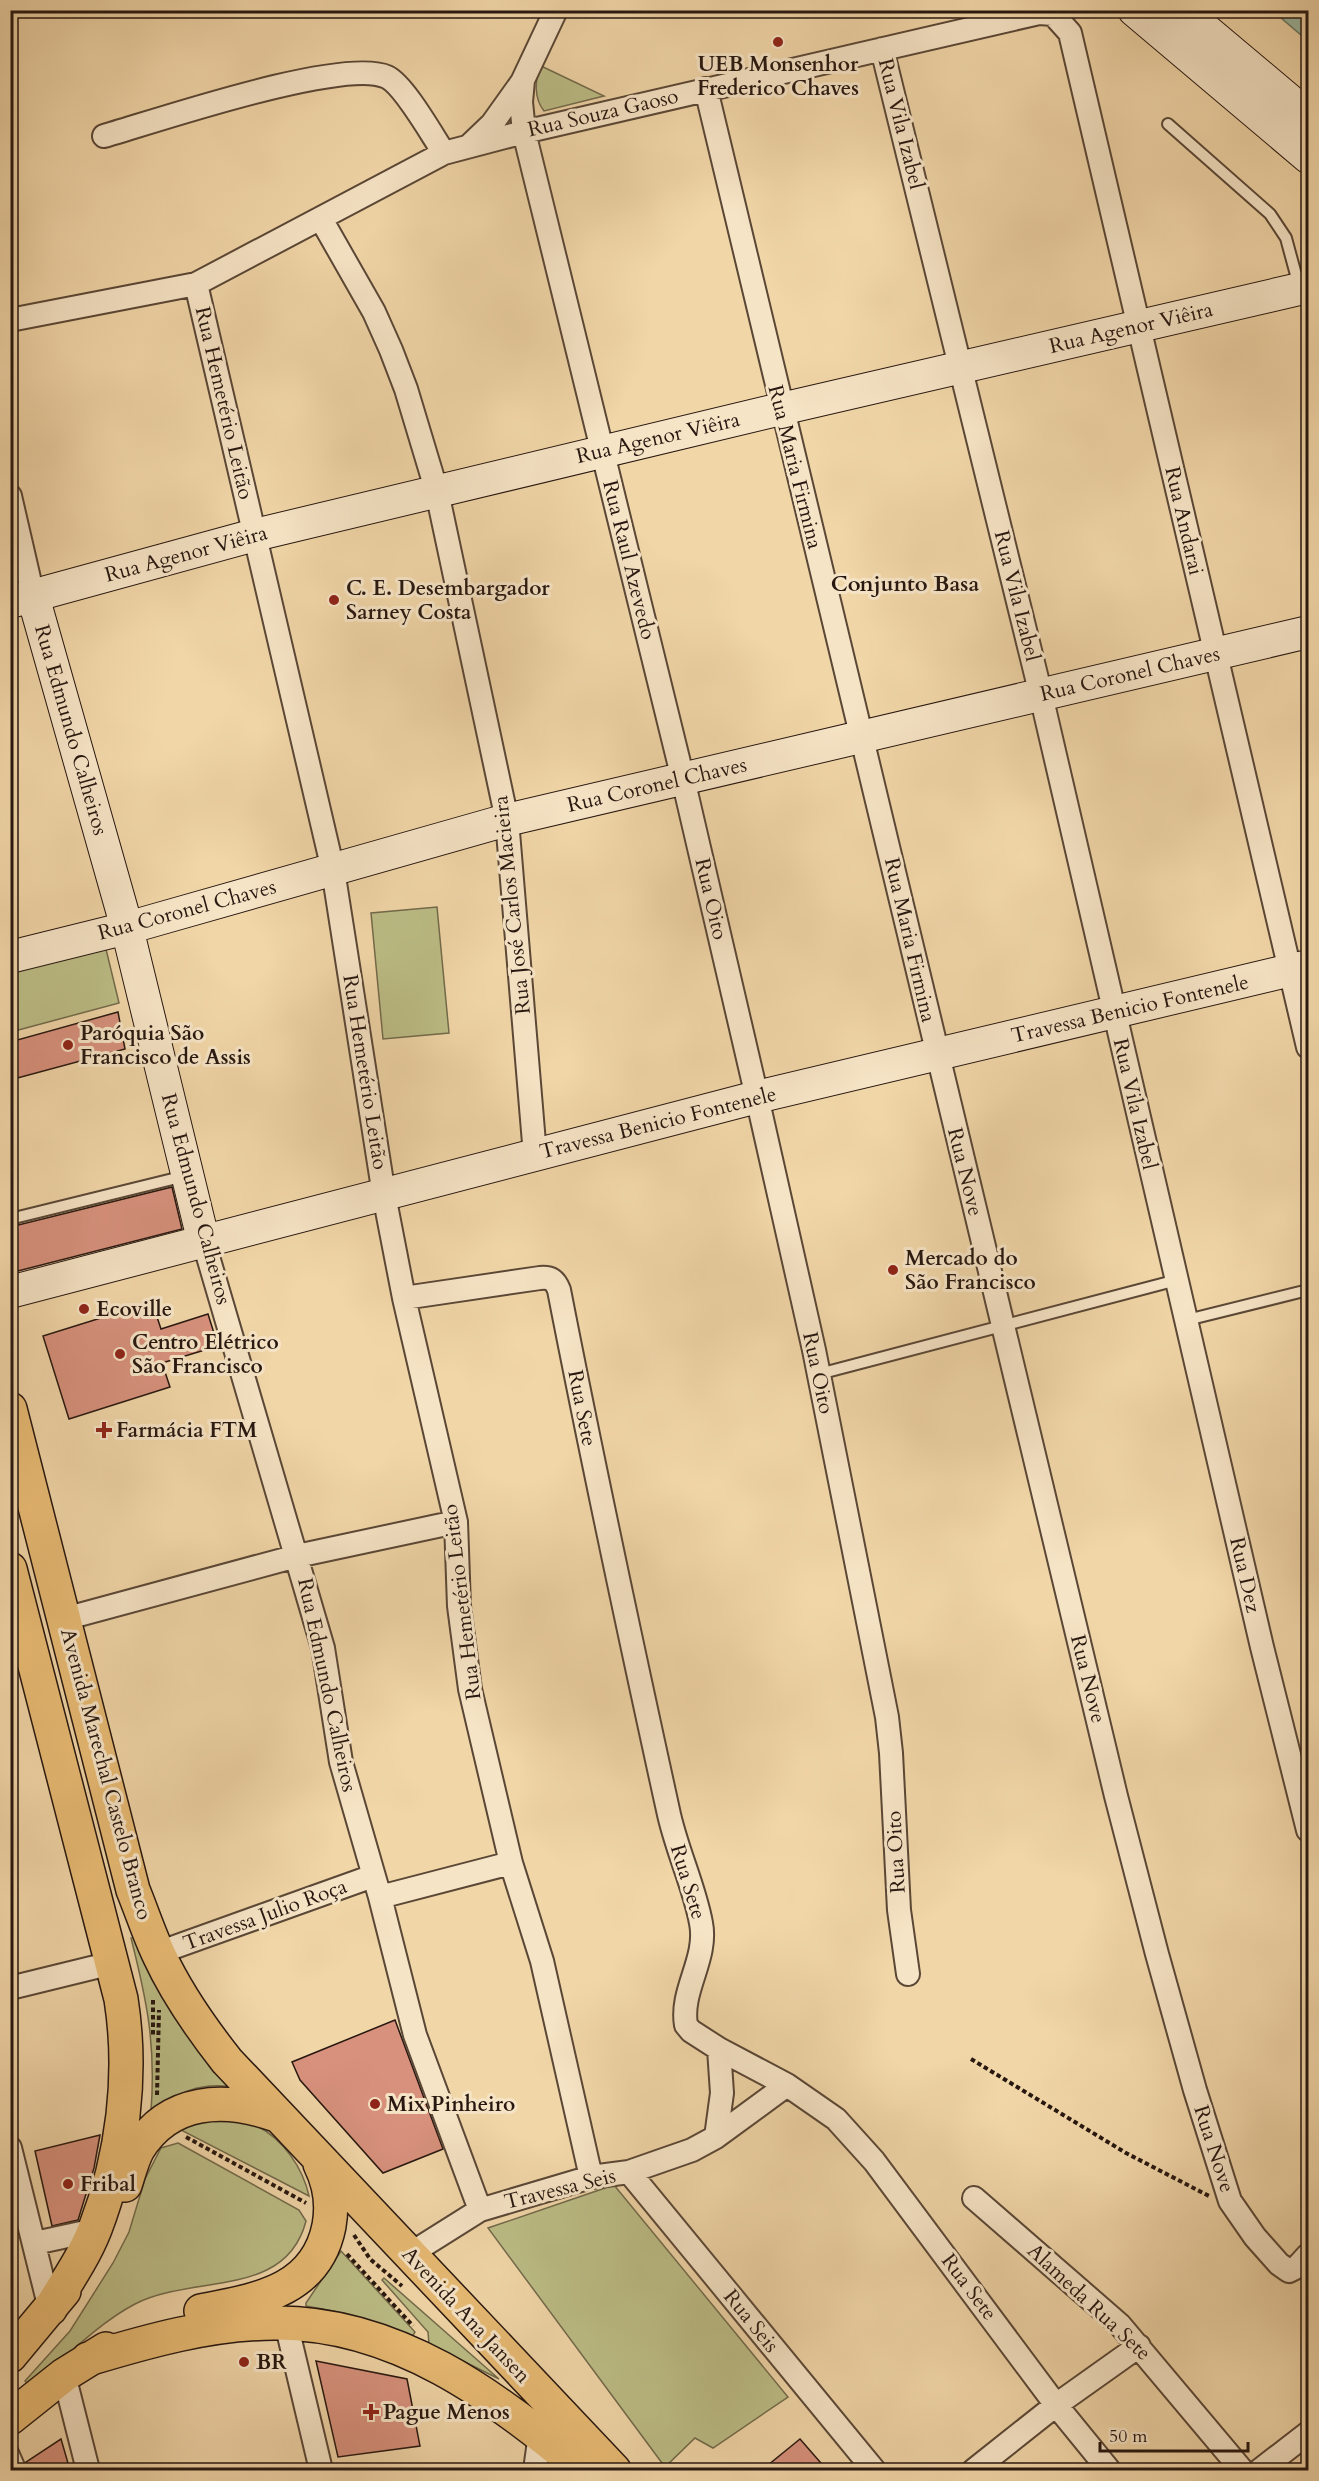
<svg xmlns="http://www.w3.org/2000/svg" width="1319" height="2481" viewBox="0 0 1319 2481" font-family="Cardo,serif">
<rect width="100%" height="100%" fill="#f1d6a8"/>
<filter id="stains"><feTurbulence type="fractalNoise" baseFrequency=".00333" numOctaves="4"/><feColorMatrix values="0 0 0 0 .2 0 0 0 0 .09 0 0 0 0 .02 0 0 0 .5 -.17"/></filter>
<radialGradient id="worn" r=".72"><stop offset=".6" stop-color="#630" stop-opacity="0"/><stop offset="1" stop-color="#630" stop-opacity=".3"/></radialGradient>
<path fill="#bcbd86" stroke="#726a4b" stroke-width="1.5" d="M539 65 604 96 544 111C533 97 536 81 539 65Z
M437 907 449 1033 383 1039 371 913Z
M105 945 119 1003 11 1032V970Z
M138 1937 232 2087C200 2082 177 2093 151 2111 156 2045 147 2001 131 1938Z
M215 2117C228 2120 244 2121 257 2126 283 2139 303 2168 309 2196L179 2129Z
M178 2143 299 2210 306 2221C286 2299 193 2274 135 2304 97 2324 64 2359 31 2387L25 2381 70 2331 113 2263 129 2232 145 2179 161 2148Z
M614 2185 788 2397 713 2448 695 2438 665 2467 488 2228Z
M341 2251 415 2332 412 2337 338 2312 306 2306V2303Z
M384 2278 499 2379 429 2344 428 2332 382 2280Z"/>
<path fill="#9cbaa3" stroke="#6d7968" stroke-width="1.5" d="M1273 11H1308V41Z"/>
<path fill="#d8917d" stroke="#271710" stroke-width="1.5" d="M118 1012 125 1049 10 1080V1042Z
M172 1187 182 1229 10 1273V1227Z
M152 1302 161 1329 208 1314 218 1346 162 1363 170 1387 69 1419 43 1336Z
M395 2020 443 2149 383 2173 300 2080 292 2062Z
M100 2135 94 2168 78 2220 52 2226 35 2151Z
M316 2361 407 2379 420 2446 338 2457Z
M61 2439 70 2470H28L26 2462Z
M800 2439 827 2470H762Z"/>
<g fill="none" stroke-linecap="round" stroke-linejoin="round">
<defs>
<path id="lane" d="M1168 124 1270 214 1286 238 1299 286
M10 1219 185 1176
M1187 1320 1308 1290
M819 1374 1177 1280
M10 2445 21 2470"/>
<path id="street" d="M556 10 523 80 521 102 524 132 683 779 757 1097 814 1350 887 1717 891 1753 899 1910 908 1974
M882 49 1041 695 1262 1647 1308 1830
M706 89 1116 1796 1157 1954 1195 2090 1230 2201 1255 2237 1279 2264 1289 2271 1297 2267 1308 2255
M104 136C156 121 344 57 387 77 404 85 432 135 444 153
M469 146 492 124 522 82
M321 219 374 312 391 350 406 389 437 492 507 820 535 1155
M196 284 333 870 384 1195 404 1298 456 1522 459 1606 470 1689 511 1863 542 1961 591 2177
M10 320 196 284 444 153 524 132 1039 13 1053 14 1070 33 1308 1047
M10 496 33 596
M204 1243 323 1648 341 1762 380 1897 415 2035 480 2210
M404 1298 540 1278C551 1277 555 1280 559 1290 593 1464 630 1637 668 1810 676 1849 694 1885 701 1923 708 1959 680 1990 686 2025L691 2031 719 2049 787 2085 836 2119 874 2161 1056 2405 1109 2470
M64 1619 297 1556 456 1522
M380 1897 511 1863
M158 1953 373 1876
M10 1988 112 1963
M716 2137 722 2093 719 2049
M10 2148 50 2309
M629 2172 874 2470
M974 2198 1120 2325 1242 2470
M35 2243 95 2230
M410 2254 480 2210 591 2177 629 2172 692 2150 716 2137 787 2085
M286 2323 321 2470
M64 2375 88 2470
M535 2470 540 2434
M974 2470 1056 2405 1139 2346
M1260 2470 1308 2433"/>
<path id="secondary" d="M1134 10 1308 157
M1182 10 1308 116
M33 596 127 928 204 1243
M10 602 255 535 781 409 1308 287
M10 957 127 928 507 820 1308 632
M10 1292 757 1097 1308 966"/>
<path id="primary" d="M10 1409 133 1890C142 1912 149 1934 159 1955 177 1994 201 2028 227 2061L614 2470
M10 1569 121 1999C133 2075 123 2156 95 2229 84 2257 66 2283 50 2309
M125 2185C129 2173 132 2160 138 2149 170 2098 225 2097 276 2115
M201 2311C256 2300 316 2292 329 2226 333 2204 330 2184 320 2164
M10 2356 64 2291
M88 2359C148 2341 211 2323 275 2323 395 2322 496 2396 583 2470
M10 2418 64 2375 106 2349"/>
</defs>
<use href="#lane" stroke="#5a4736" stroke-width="14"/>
<use href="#street" stroke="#5a4736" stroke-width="26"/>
<use href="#secondary" stroke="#271710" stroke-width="34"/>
<use href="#primary" stroke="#271710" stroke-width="36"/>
<path stroke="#271710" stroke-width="4" stroke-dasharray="4.5 3" stroke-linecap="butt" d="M153 2000V2035
M971 2059 1126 2153 1209 2196
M157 2095 159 2010
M186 2137 306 2203
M354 2235 370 2259 402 2286
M347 2254 413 2326"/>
<use href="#lane" stroke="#f6e4c6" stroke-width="10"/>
<use href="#street" stroke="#f6e4c6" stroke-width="22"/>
<use href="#secondary" stroke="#f6e4c6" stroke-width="32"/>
<use href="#primary" stroke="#e8bb74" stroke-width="33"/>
</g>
<g fill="#8f2418" stroke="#f6e4c6" stroke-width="2">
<circle cx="778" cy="42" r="6"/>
<circle cx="334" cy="600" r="6"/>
<circle cx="68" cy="1045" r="6"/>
<circle cx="893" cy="1270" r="6"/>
<circle cx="84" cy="1309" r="6"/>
<circle cx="120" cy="1354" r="6"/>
<path d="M101 1421h6v6h6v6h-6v6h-6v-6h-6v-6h6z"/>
<circle cx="375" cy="2104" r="6"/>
<circle cx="68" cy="2184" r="6"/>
<circle cx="244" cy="2362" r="6"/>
<path d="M368 2403h6v6h6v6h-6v6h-6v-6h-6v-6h6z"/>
</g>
<g text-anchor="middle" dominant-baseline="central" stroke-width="6" stroke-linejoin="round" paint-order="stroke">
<g font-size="21" font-weight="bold" fill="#271710" stroke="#f6e4c6" text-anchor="start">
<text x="778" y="64" text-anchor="middle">UEB Monsenhor<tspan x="778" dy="24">Frederico Chaves</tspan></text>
<text x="346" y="588">C. E. Desembargador<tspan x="346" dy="24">Sarney Costa</tspan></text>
<text x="80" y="1033">Paróquia São<tspan x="80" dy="24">Francisco de Assis</tspan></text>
<text x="905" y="1258">Mercado do<tspan x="905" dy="24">São Francisco</tspan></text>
<text x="96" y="1309">Ecoville</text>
<text x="132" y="1342">Centro Elétrico<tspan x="132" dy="24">São Francisco</tspan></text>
<text x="116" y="1430">Farmácia FTM</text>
<text x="387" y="2104">Mix Pinheiro</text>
<text x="80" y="2184">Fribal</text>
<text x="256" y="2362">BR</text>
<text x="383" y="2412">Pague Menos</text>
</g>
<g font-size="21" fill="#271710" stroke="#f6e4c6">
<text transform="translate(603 113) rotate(-13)">Rua Souza Gaoso</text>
<text transform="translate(901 124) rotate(76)">Rua Vila Izabel</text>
<text transform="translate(1131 328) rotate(-13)">Rua Agenor Viêira</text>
<text transform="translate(224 403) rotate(77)">Rua Hemetério Leitão</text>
<text transform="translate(658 438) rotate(-13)">Rua Agenor Viêira</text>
<text transform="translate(795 467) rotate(76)">Rua Maria Firmina</text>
<text transform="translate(1184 521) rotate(77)">Rua Andarai</text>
<text transform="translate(186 554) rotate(-15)">Rua Agenor Viêira</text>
<text transform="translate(629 560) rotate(76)">Rua Raul Azevedo</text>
<text transform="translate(1017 596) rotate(76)">Rua Vila Izabel</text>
<text transform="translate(1130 674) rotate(-13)">Rua Coronel Chaves</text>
<text transform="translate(71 730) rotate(74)">Rua Edmundo Calheiros</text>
<text transform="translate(657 785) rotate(-13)">Rua Coronel Chaves</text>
<text transform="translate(711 899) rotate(77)">Rua Oito</text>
<text transform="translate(512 905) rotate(-96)">Rua José Carlos Macieira</text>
<text transform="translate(187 910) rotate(-15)">Rua Coronel Chaves</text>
<text transform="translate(910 940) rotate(77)">Rua Maria Firmina</text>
<text transform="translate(1130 1009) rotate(-13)">Travessa Benicio Fontenele</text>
<text transform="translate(365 1072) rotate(81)">Rua Hemetério Leitão</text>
<text transform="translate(1135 1104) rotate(77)">Rua Vila Izabel</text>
<text transform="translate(658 1123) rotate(-14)">Travessa Benicio Fontenele</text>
<text transform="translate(965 1172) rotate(76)">Rua Nove</text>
<text transform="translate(196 1199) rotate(75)">Rua Edmundo Calheiros</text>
<text transform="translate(818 1373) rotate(78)">Rua Oito</text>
<text transform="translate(582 1408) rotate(79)">Rua Sete</text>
<text transform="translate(1245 1575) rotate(77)">Rua Dez</text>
<text transform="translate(462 1602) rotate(-97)">Rua Hemetério Leitão</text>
<text transform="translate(1088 1679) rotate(76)">Rua Nove</text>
<text transform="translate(327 1685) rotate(78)">Rua Edmundo Calheiros</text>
<text transform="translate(106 1774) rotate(75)">Avenida Marechal Castelo Branco</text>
<text transform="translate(896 1852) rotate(-93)">Rua Oito</text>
<text transform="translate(688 1882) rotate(73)">Rua Sete</text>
<text transform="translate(265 1915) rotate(-20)">Travessa Julio Roça</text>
<text transform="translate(1214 2149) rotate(72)">Rua Nove</text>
<text transform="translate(560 2189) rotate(-14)">Travessa Seis</text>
<text transform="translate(969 2287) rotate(53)">Rua Sete</text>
<text transform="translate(1089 2302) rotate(43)">Alameda Rua Sete</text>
<text transform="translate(466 2315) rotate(47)">Avenida Ana Jansen</text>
<text transform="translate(751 2321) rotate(51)">Rua Seis</text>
</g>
<g font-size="22" font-weight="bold" fill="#271710" stroke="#f6e4c6">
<text x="905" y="584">Conjunto Basa</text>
</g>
</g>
<rect width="1319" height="2481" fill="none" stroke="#f1d6a8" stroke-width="36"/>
<rect x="12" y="12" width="1295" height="2457" fill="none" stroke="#271710" stroke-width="3"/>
<rect x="18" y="18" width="1283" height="2445" fill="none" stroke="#271710" stroke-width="1.5"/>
<path d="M1100 2442v9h148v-9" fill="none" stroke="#271710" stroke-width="3"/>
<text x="1109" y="2442" font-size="18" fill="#271710" stroke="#f6e4c6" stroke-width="4.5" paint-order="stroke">50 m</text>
<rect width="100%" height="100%" filter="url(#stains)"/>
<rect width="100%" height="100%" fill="url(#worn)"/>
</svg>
